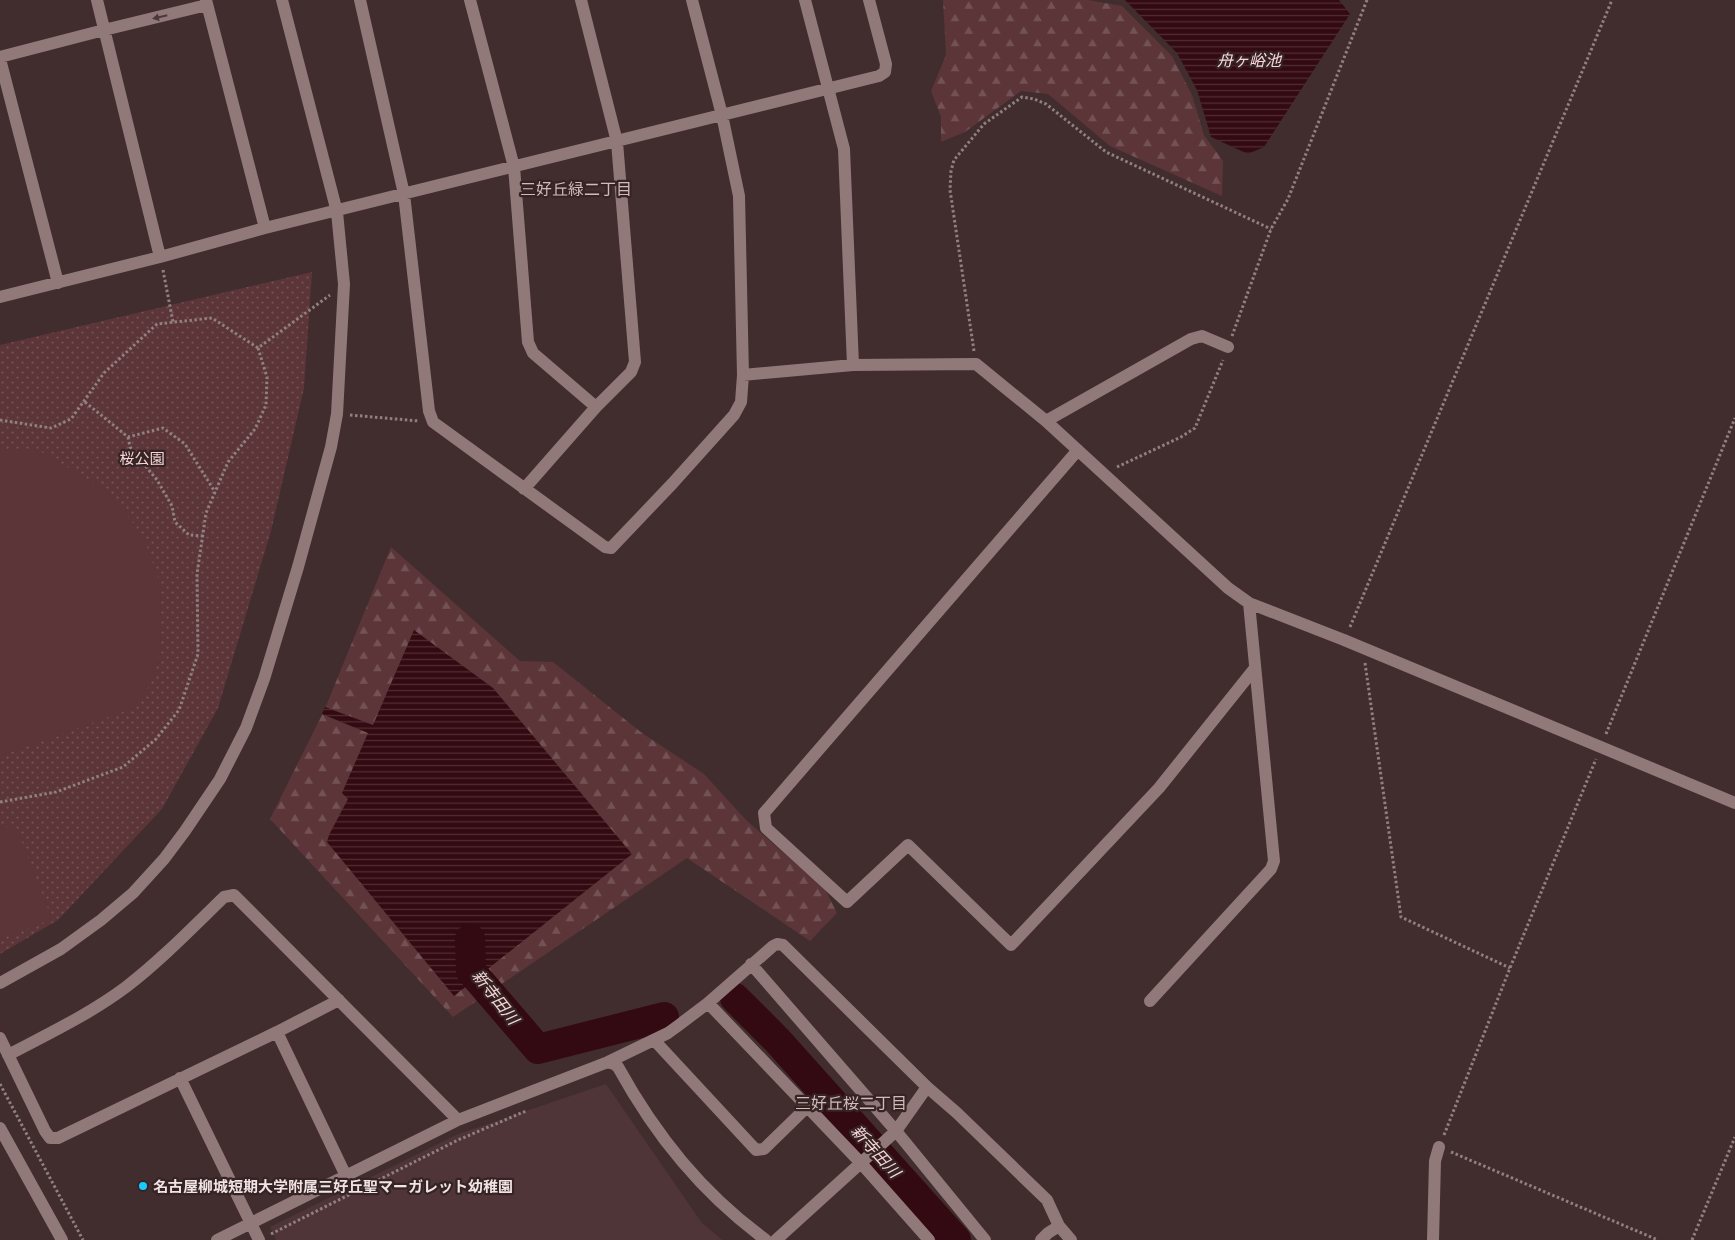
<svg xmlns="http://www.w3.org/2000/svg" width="1735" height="1240" viewBox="0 0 1735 1240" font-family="'Asap Condensed','Noto Sans JP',sans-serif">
<defs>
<pattern id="forest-firs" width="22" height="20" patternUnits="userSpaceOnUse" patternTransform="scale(1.25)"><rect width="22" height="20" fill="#5b3538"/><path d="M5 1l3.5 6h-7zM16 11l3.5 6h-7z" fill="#735255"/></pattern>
<pattern id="park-dots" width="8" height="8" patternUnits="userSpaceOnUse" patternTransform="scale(1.25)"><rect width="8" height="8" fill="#5b3538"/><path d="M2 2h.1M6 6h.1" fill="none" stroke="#735255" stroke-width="1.8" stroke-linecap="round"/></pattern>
<pattern id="water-rules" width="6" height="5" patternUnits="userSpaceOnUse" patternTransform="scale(1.25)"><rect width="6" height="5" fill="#330a11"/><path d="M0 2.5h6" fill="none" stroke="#512e34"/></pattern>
</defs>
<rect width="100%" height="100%" fill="#412d2e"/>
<path fill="#4f3537" d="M606 1084 702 1223 722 1240H276L270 1227 458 1134Z"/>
<path fill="url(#forest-firs)" d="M943 0H1088L1122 6 1172 56 1192 95 1204 135 1223 161 1222 196 1110 146 1048 94 1021 91 965 132 941 142V117L931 91 946 55Z
M391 547 520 661 553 662 642 733 704 774 747 821 825 889 837 913 810 941 687 858 453 1017 270 819 324 711Z"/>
<path fill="url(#park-dots)" d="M312 272 304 388 271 531 218 708 162 809 58 920 0 954V345Z"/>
<path fill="#5b3538" d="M0 449 41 452 107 490 143 536 161 586 160 650 155 674 139 706 0 756Z
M15 824 52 919 0 939V830Z"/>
<path fill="url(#water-rules)" d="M1125 0H1339L1350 14 1264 147 1248 154 1211 137 1197 90 1177 53Z
M414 630 493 688 632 854 454 996 327 842 329 835 348 799 342 793 368 733 322 714 325 707 373 725Z"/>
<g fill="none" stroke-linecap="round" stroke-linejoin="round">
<path stroke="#330a11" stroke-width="30" d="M470 939 471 971 538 1049 664 1017
M735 998 777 1040 956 1240"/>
<path stroke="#918080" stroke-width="3" stroke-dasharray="2.5 2.5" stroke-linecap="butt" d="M163 270 173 322
M1232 336 1271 229 1288 199 1367 0
M974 351 950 190 951 171 954 160 984 124 1022 97 1034 99 1046 104 1106 152 1271 229
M85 402 128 437 163 428 185 444 215 492
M350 415 419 421
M0 420 51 428 71 419 104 373 157 324 212 318 258 348
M128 437 130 447 157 480 172 506 175 522 189 535 203 536
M1117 467 1181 437 1195 428 1223 360
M1350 627 1612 0
M1365 663 1401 917 1510 968
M1606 734 1735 418
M0 802 56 792 123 767 156 739 179 710 198 654 197 574 206 513 228 462 255 429 266 405 267 377 258 348 330 295
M0 1084 83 1240
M1444 1135 1510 968 1596 759
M1451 1152 1658 1240
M271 1234 458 1140 526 1111
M1692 1240 1735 1137"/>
<path stroke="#91797a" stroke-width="12" d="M97 0 160 257
M206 0 265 228
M360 0 404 194 429 411 433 422 605 547 611 548 672 484 734 415 741 402 743 375 739 196 722 115 692 0
M470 0 514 167 528 342 533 353 596 407
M805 0 844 149 853 365
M0 57 104 30 207 5
M0 59 58 283
M0 297 160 257 265 228 879 76 885 72 886 64 869 0
M743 375 853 365 976 364 1046 421 1228 588 1249 603 1344 640 1735 803
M1046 421 1191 339 1202 336 1228 347
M1078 450 764 813 766 828 847 902 908 845 1011 945 1159 788 1255 668
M524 489 596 407 631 372 635 362 617 142 581 0
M751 964 896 1131 985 1240
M0 983 61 949 101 920 133 893 164 859 185 831 220 779 246 728 264 679 298 567 331 447 337 414 344 284 337 212 282 0
M1150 1001 1271 869 1274 861 1249 603
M708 1003 860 1162 929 1240
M277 1032 346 1176
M0 1038 45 1131 50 1138H58L277 1032 339 1000
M654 1040 756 1150 764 1149 807 1107
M8 1055C48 1034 90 1014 126 987 161 960 192 928 224 897L234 895 458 1120
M608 1062 668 1033 679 1025 708 1003 773 946 777 944 783 945 927 1087 957 1113 1047 1200 1059 1226
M180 1078 259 1240
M0 1128 62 1240
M217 1240 458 1120 608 1062 614 1064 618 1067C656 1136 702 1193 766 1240
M776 1240 896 1131 927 1087
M1041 1240 1048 1233 1059 1226 1071 1240
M1433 1240 1435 1161 1439 1147"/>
</g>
<defs><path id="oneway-solid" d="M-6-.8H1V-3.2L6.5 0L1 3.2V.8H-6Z" transform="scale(1.25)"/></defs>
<use fill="#4d393a" href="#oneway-solid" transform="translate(160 17) rotate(167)"/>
<circle fill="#1cc9fc" stroke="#362425" stroke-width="2" cx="143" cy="1186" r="5"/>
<g text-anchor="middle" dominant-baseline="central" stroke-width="4.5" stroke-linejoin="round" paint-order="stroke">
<g font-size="15" fill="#f6d4d5" stroke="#362425">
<text x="142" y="458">桜公園</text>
</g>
<g font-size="15" font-weight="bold" fill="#f0e3e3" stroke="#362425" text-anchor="start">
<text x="153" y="1186">名古屋柳城短期大学附属三好丘聖マーガレット幼稚園</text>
</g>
<g font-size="16" font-style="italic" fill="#f9d7d8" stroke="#362425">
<text x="1249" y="60">舟ヶ峪池</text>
<text transform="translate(496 997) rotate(52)">新寺田川</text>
<text transform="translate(876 1151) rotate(48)">新寺田川</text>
</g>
<g font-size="16" fill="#d2b9ba" stroke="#362425">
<text x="576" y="189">三好丘緑二丁目</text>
<text x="851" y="1103">三好丘桜二丁目</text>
</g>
</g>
</svg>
